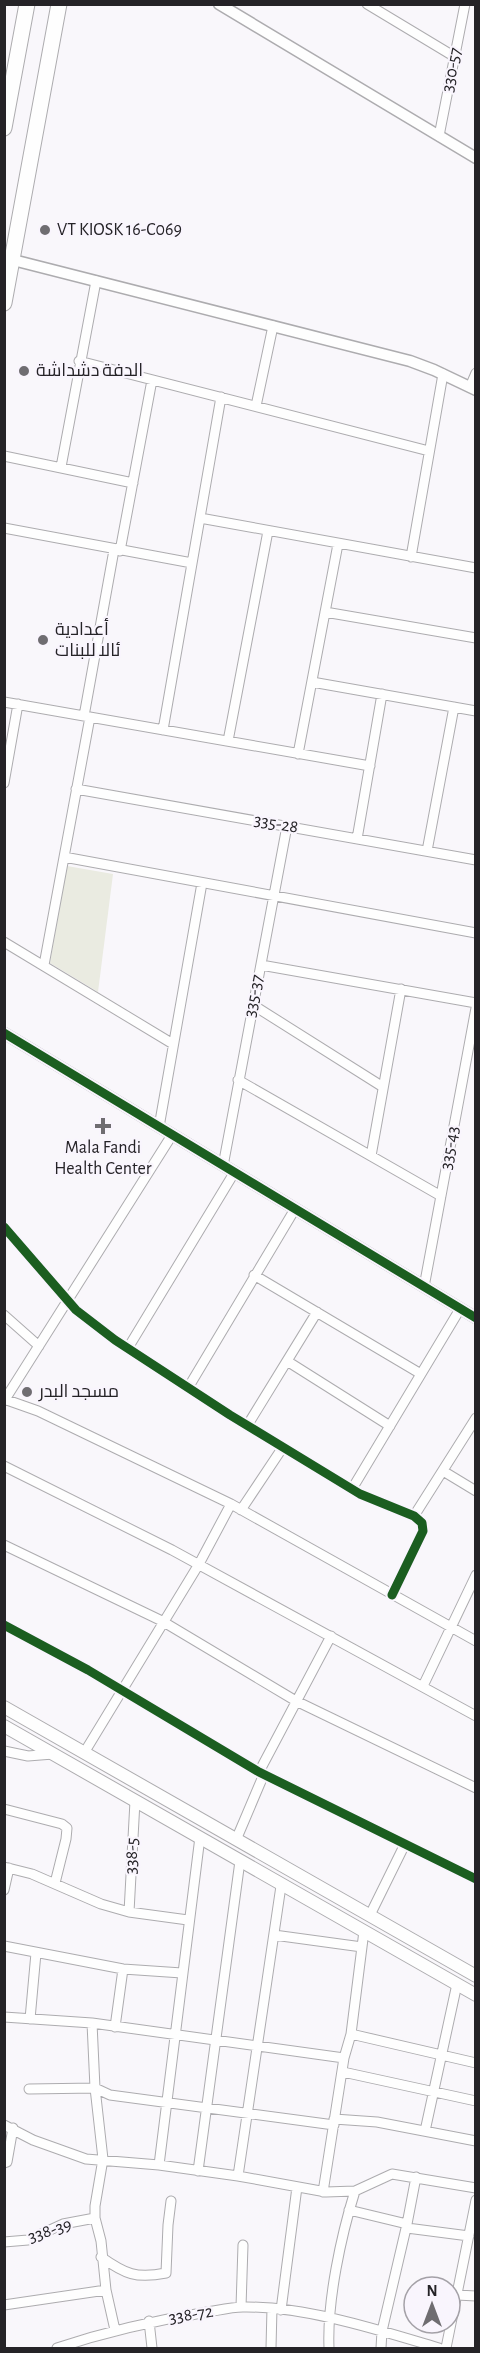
<svg xmlns="http://www.w3.org/2000/svg" width="480" height="2353" viewBox="0 0 480 2353" font-family="'Alegreya Sans',Cairo,sans-serif">
<rect width="100%" height="100%" fill="#f9f7fb"/>
<path fill="#eaebe1" d="M67 866 113 874 98 992 50 963Z"/>
<g fill="none" stroke-linecap="round" stroke-linejoin="round">
<defs>
<path id="minor" d="M367 4 455 57
M439 136 465 4
M79 361 429 451
M470 387 476 373
M256 406 273 326
M4 456 133 483
M61 467 96 281
M200 518 476 568
M4 528 192 563
M120 551 152 380
M411 557 443 374
M325 612 476 638
M312 682 476 711
M4 702 370 766
M84 716 114 550
M163 730 221 397
M228 741 268 531
M298 754 338 544
M4 783 18 704
M76 789 476 860
M357 839 382 694
M427 851 454 707
M64 857 476 933
M4 942 173 1044
M44 965 90 717
M261 965 476 1003
M253 1005 383 1087
M238 1080 441 1196
M159 1127 202 883
M371 1156 401 989
M223 1166 287 826
M4 1227 76 1310 115 1340 230 1415 360 1494 414 1516 422 1523 423 1531 392 1595
M254 1275 421 1374
M424 1287 476 1008
M4 1315 39 1346
M128 1348 234 1173
M287 1361 390 1426
M188 1388 295 1209
M4 1399 38 1411 231 1504 476 1641
M4 1401 172 1135
M247 1426 317 1312
M4 1466 172 1550 476 1716
M443 1471 476 1491
M352 1489 460 1309
M241 1510 283 1447
M414 1516 476 1418
M4 1545 162 1621 296 1701 476 1788
M4 1625 88 1670 259 1772 476 1879
M423 1686 476 1575
M4 1751 28 1756 53 1754
M84 1753 199 1564 231 1504
M259 1772 331 1636
M4 1809 62 1824 67 1828 66 1839 55 1883
M236 1840 264 1774
M4 1867 32 1874 101 1904 129 1912 188 1920
M4 1890 9 1868
M129 1912 135 1801
M370 1915 405 1844
M274 1935 362 1947
M4 1946 123 1969 182 1973
M4 2017 92 2023 344 2058
M30 2019 36 1953
M92 2023 95 2088 103 2159 95 2206V2218L101 2241 106 2290 115 2330
M115 2027 123 1969
M351 2034 476 2063
M343 2072 476 2101
M29 2089 95 2088 110 2095 334 2125
M334 2119 377 2122 476 2141
M4 2125 33 2140 86 2159 159 2165 238 2176 326 2192 355 2191 392 2174 476 2188
M425 2131 457 1984
M4 2163 7 2162 13 2128
M159 2165 200 1837
M198 2171 240 1861
M238 2176 281 1886
M323 2192 344 2058 351 2034 364 1931
M349 2210 407 2224
M407 2228 469 2236
M4 2242 28 2240 63 2224 95 2218
M101 2257C125 2274 136 2279 166 2273L168 2225 171 2201
M457 2295 476 2296
M4 2305 106 2290
M241 2307 243 2245
M281 2310 297 2187
M149 2321 152 2348
M57 2348C105 2332 152 2321 202 2313 216 2311 230 2307 243 2307 305 2306 379 2330 439 2348
M271 2348 272 2308
M329 2348C327 2301 341 2236 355 2191
M381 2348 382 2331 407 2224 416 2177
M446 2348 476 2200"/>
<path id="tertiary" d="M219 4 476 158
M13 260 410 361 434 370 476 390
M4 1033 476 1318"/>
<path id="secondary" d="M4 1707 476 1976
M4 1726 476 1995"/>
<path id="trunk" d="M4 128 27 4
M4 303 59 4"/>
</defs>
<use href="#minor" stroke="#adacaf" stroke-width="11"/>
<use href="#tertiary" stroke="#adacaf" stroke-width="13"/>
<use href="#secondary" stroke="#adacaf" stroke-width="14"/>
<use href="#trunk" stroke="#adacaf" stroke-width="17"/>
<use href="#minor" stroke="#fefefe" stroke-width="9"/>
<use href="#tertiary" stroke="#fefefe" stroke-width="10"/>
<use href="#secondary" stroke="#fefefe" stroke-width="12"/>
<use href="#trunk" stroke="#fefefe" stroke-width="15"/>
<defs>
<path id="cycleway" d="M4 1033 476 1318
M4 1227 76 1310 115 1340 230 1415 360 1494 414 1516 422 1523 423 1531 392 1595
M4 1625 88 1670 259 1772 476 1879"/>
</defs>
<use href="#cycleway" stroke="#f9f5fd" stroke-width="13"/>
<use href="#cycleway" stroke="#1b5e20" stroke-width="9"/>
</g>
<g fill="#6f6d71" stroke="#f9f5fd" stroke-width="2">
<circle cx="45" cy="230" r="6"/>
<circle cx="24" cy="371" r="6"/>
<circle cx="43" cy="640" r="6"/>
<path d="M100 1117h6v6h6v6h-6v6h-6v-6h-6v-6h6z"/>
<circle cx="27" cy="1392" r="6"/>
</g>
<g text-anchor="middle" dominant-baseline="central" stroke-width="4.5" stroke-linejoin="round" paint-order="stroke">
<g font-size="18" fill="#252327" stroke="#f9f5fd">
<text transform="translate(452 70) rotate(-79)">330-57</text>
<text transform="translate(276 824) rotate(10)">335-28</text>
<text transform="translate(254 996) rotate(-79)">335-37</text>
<text transform="translate(450 1148) rotate(-80)">335-43</text>
<text transform="translate(132 1856) rotate(-87)">338-5</text>
<text transform="translate(50 2231) rotate(-18)">338-39</text>
<text transform="translate(191 2315) rotate(-9)">338-72</text>
</g>
<g font-size="18" fill="#252327" stroke="#f9f5fd" text-anchor="start">
<text x="57" y="230">VT KIOSK 16-C069</text>
<text x="36" y="371">الدفة دشداشة</text>
<text x="55" y="630">أعدادية<tspan x="55" dy="21">ئالا للبنات</tspan></text>
<text x="103" y="1148" text-anchor="middle">Mala Fandi<tspan x="103" dy="21">Health Center</tspan></text>
<text x="39" y="1392">مسجد البدر</text>
</g>
</g>
<rect width="480" height="2353" fill="none" stroke="#252327" stroke-width="12"/>
<g transform="translate(432 2305)"><circle r="28" fill="#f9f5fd" stroke="#a4a1a7" stroke-width="1.5"/>
<path d="M0-4.5L10 22L0 15L-10 22Z" fill="#6f6d71"/>
<text y="-9" font-size="16" font-weight="bold" text-anchor="middle" fill="#252327">N</text>
</g>
</svg>
